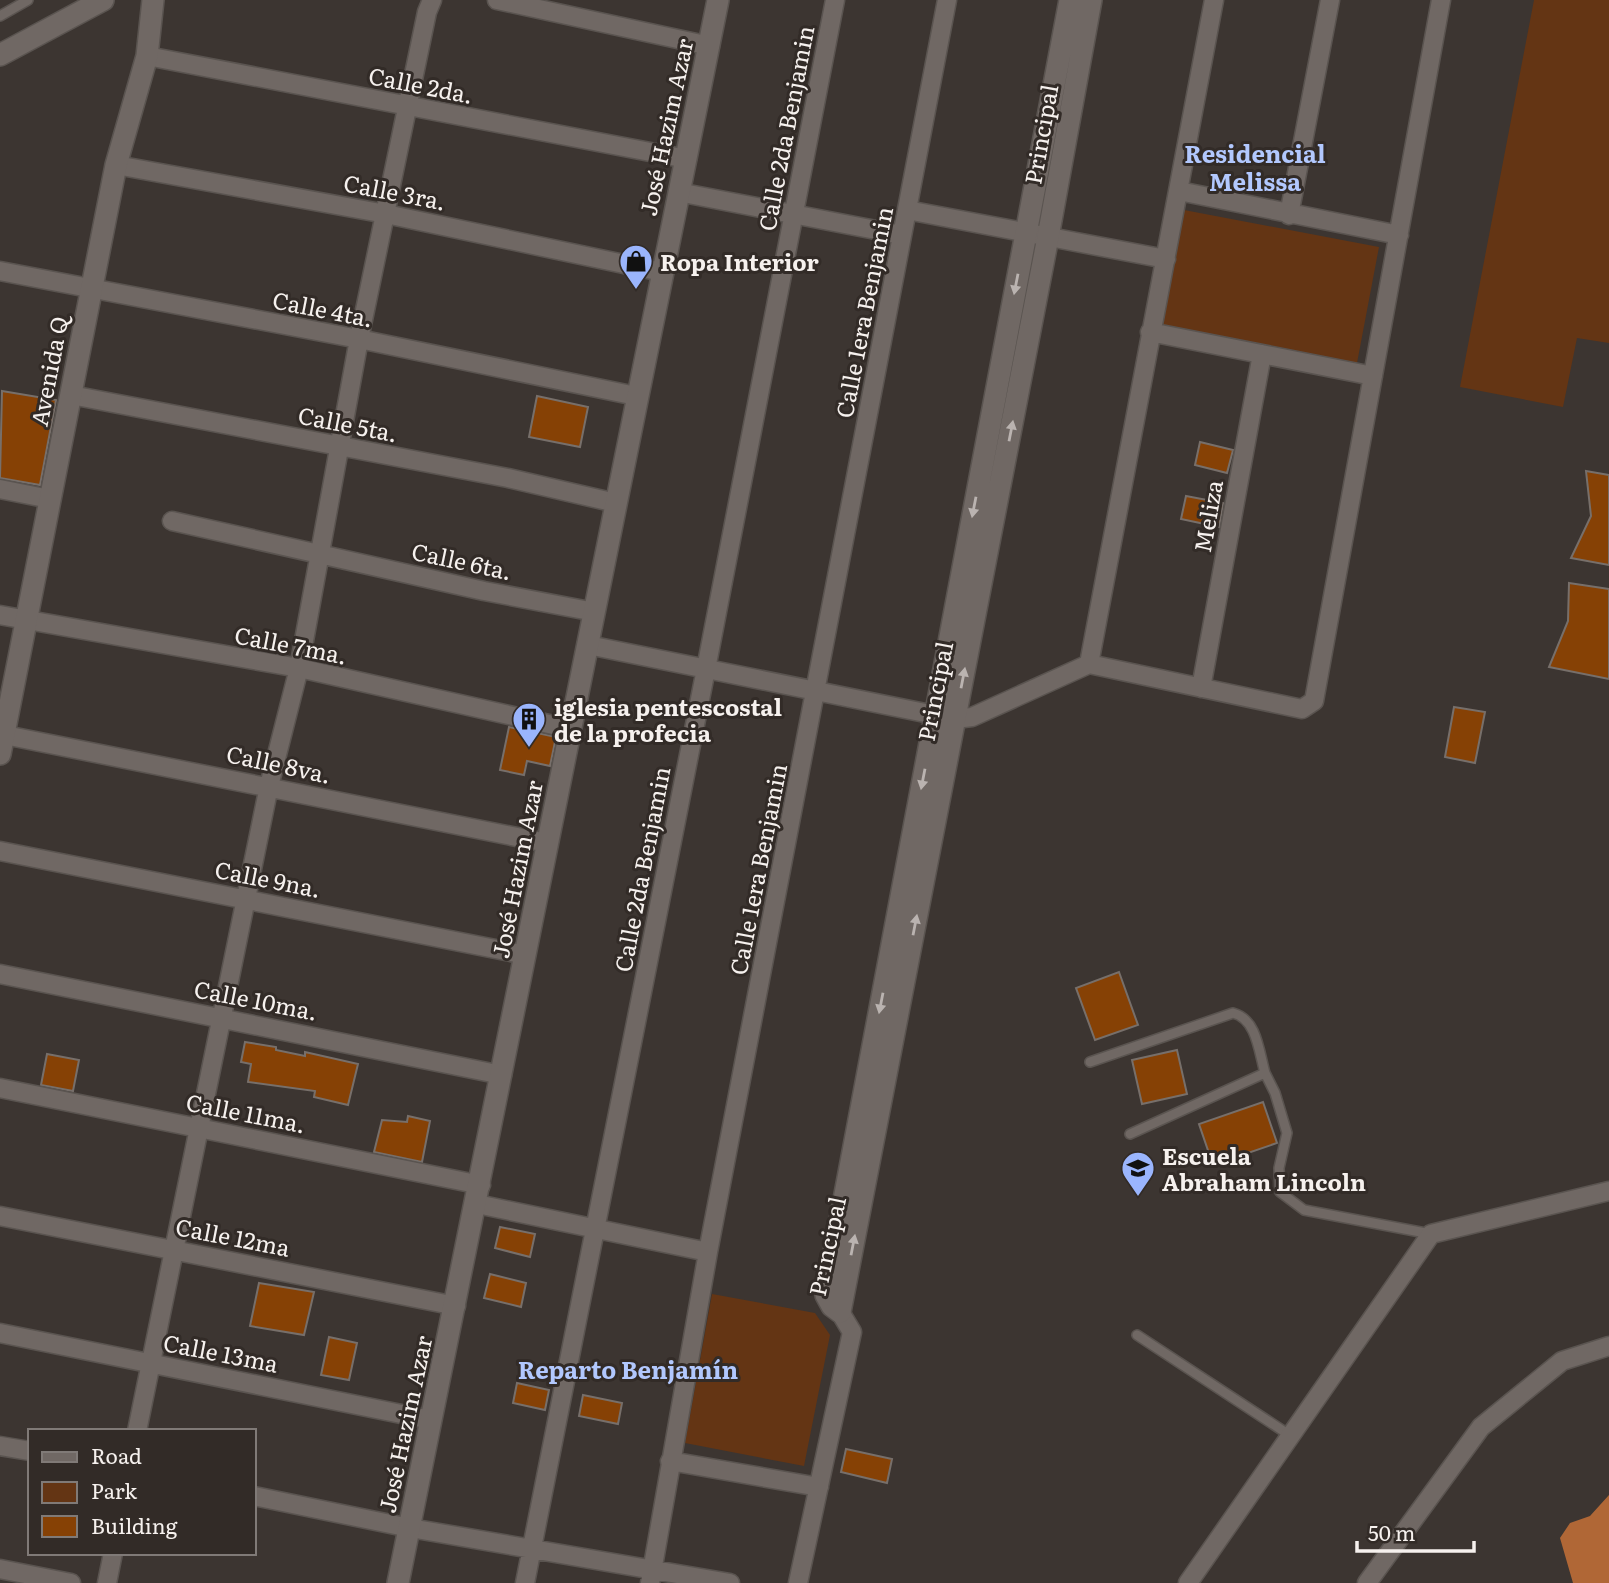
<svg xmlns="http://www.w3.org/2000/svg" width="1609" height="1583" viewBox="0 0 1609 1583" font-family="Literata,serif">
<rect width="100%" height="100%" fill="#3c3531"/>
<path fill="#643514" d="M1534 0H1609V343L1577 338 1563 407 1460 387Z
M1184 210 1379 247 1357 363 1162 327Z
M712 1294 815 1313 830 1335 804 1466 685 1443Z"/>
<path fill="#b06736" d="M1609 1495V1583H1573L1560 1538 1570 1523 1590 1516Z"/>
<path fill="#864105" stroke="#776f6a" stroke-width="2" d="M2 391 56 400 40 485 0 478Z
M537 396 588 407 580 447 529 437Z
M1200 442 1233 450 1227 473 1195 465Z
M1586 471 1609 475V565L1571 558 1591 516Z
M1186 496 1223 503 1219 527 1181 519Z
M1569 583 1609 589V679L1549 667 1568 621Z
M1454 707 1485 712 1475 763 1445 757Z
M509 727 556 737 550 766 527 761 524 775 500 770Z
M1119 972 1138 1025 1095 1040 1076 988Z
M245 1042 276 1047V1050L305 1056V1052L358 1064 348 1105 314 1097 315 1091 248 1082 251 1064 241 1062Z
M1177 1050 1187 1094 1142 1104 1132 1060Z
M47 1054 79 1060 73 1091 41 1085Z
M1263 1102 1277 1143 1213 1165 1199 1124Z
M408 1116 430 1121 422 1162 374 1152 382 1120 407 1122Z
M500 1227 535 1234 530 1257 495 1248Z
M490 1274 526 1283 521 1307 484 1298Z
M259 1283 314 1292 304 1335 250 1326Z
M329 1337 357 1343 349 1380 321 1375Z
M517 1383 549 1390 545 1410 513 1403Z
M583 1395 622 1403 618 1424 579 1416Z
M846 1449 892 1459 887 1483 841 1472Z"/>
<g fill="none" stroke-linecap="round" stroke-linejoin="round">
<defs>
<path id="service" d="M0 16 28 0
M1090 1062 1233 1013C1257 1019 1259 1052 1265 1073
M1130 1134 1265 1073 1275 1093 1287 1133 1279 1168 1280 1192 1304 1210 1431 1234
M1137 1335 1291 1436"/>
<path id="minor" d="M497 0 710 46
M147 56 687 159
M116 165 386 214 662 272
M1179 191 1399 235
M678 192 902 235
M907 210 1166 259
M1289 215 1330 0
M0 271 359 339 636 396
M1150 332 1373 376
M71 395 508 478 616 503
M0 489 50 499
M172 521 484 591 595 612
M0 615 299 668 571 729
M588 645 955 719 972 717 1089 664 1302 709 1314 701 1441 0
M1089 664 1214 0
M1201 688 1262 354
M0 734 547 843
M0 851 526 955
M0 974 502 1075
M0 1088 481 1185
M477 1204 708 1252
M0 1216 456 1306
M0 1333 431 1420
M137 1431 269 786 299 668 359 339 427 12 432 0
M0 1446 30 1451
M670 1461 819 1487
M254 1496 410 1528 730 1583
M0 1569 71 1583
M107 1583 113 1553
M525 1583 706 669 835 0
M650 1583 708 1252 947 0
M798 1583 852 1332 840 1312
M1188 1583 1431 1234 1609 1191
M1367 1583 1481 1427 1562 1361 1609 1346"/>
<path id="tertiary" d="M1070 0 826 1295 832 1306 840 1312 1048 237 1091 0
M0 55 103 0
M0 754 116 165 147 56 153 0
M398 1583 718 0"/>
</defs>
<use href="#service" stroke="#5a5450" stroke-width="12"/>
<use href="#minor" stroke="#5a5450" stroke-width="21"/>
<use href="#tertiary" stroke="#5a5450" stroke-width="24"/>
<use href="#service" stroke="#706864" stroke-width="9"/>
<use href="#minor" stroke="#706864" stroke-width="18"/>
<use href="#tertiary" stroke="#706864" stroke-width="21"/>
</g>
<defs><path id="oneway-solid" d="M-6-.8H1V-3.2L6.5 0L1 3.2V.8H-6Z" transform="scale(1.75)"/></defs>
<g fill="#bab3b0">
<use href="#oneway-solid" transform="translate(1016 284) rotate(101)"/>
<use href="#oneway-solid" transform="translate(1011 431) rotate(-79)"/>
<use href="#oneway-solid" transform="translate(974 507) rotate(101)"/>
<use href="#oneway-solid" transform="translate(963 678) rotate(-79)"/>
<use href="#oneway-solid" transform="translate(923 779) rotate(101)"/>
<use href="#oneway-solid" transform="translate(915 925) rotate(-79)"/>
<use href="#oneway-solid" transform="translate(881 1003) rotate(101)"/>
<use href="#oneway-solid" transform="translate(853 1245) rotate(-79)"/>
</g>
<defs>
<symbol id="shop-pin" viewBox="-11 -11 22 30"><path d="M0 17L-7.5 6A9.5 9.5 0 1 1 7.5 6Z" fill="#9ab5fd" stroke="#322b27"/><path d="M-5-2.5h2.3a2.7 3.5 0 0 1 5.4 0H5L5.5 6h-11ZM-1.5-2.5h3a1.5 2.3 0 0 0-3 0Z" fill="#111"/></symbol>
<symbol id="building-pin" viewBox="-11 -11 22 30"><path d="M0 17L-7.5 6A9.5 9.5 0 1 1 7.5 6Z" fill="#9ab5fd" stroke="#322b27"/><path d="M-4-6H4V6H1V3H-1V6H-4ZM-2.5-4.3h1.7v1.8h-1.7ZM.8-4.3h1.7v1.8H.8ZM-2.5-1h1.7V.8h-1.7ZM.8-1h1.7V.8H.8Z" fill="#111"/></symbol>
<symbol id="school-pin" viewBox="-11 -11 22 30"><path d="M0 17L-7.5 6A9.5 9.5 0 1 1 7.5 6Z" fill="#9ab5fd" stroke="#322b27"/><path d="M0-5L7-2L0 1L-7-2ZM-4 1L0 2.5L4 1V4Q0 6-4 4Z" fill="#111"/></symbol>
</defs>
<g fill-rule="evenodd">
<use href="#shop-pin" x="617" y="242" width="38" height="52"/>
<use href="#building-pin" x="510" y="700" width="38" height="52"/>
<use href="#school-pin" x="1119" y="1149" width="38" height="52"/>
</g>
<g text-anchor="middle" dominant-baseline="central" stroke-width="6" stroke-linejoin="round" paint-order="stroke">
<g font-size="23" fill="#f6f1ee" stroke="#322b27">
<text transform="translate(421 84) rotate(11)">Calle 2da.</text>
<text transform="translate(665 127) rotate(-78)">José Hazim Azar</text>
<text transform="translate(785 128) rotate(-79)">Calle 2da Benjamin</text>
<text transform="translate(1040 134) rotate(-80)">Principal</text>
<text transform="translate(395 191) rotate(11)">Calle 3ra.</text>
<text transform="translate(323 308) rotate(11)">Calle 4ta.</text>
<text transform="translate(863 312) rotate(-79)">Calle 1era Benjamin</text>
<text transform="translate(48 371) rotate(-79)">Avenida Q</text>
<text transform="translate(348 423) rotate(11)">Calle 5ta.</text>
<text transform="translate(1207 516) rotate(-80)">Meliza</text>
<text transform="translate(462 560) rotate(12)">Calle 6ta.</text>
<text transform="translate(291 644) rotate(11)">Calle 7ma.</text>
<text transform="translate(934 691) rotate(-79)">Principal</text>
<text transform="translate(279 763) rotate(12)">Calle 8va.</text>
<text transform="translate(516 869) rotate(-79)">José Hazim Azar</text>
<text transform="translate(641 869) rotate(-79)">Calle 2da Benjamin</text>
<text transform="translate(757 869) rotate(-79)">Calle 1era Benjamin</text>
<text transform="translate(268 878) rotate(11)">Calle 9na.</text>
<text transform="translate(256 999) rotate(11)">Calle 10ma.</text>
<text transform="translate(246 1112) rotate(11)">Calle 11ma.</text>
<text transform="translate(233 1236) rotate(11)">Calle 12ma</text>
<text transform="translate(826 1246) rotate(-78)">Principal</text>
<text transform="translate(221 1352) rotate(11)">Calle 13ma</text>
<text transform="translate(404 1424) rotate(-78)">José Hazim Azar</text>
</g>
<g font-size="23" font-weight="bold" fill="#f6f1ee" stroke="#322b27" text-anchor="start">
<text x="660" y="261">Ropa Interior</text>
<text x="554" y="706">iglesia pentescostal<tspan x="554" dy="26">de la profecia</tspan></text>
<text x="1162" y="1155">Escuela<tspan x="1162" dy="26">Abraham Lincoln</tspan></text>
</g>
<g font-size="24" font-weight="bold" fill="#b2c8fe" stroke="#322b27">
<text x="1255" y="152">Residencial<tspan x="1255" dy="28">Melissa</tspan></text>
<text x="628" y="1368">Reparto Benjamín</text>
</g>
</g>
<rect x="28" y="1429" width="228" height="126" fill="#322b27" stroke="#807a77" stroke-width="2"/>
<rect x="42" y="1452" width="35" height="10" fill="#706864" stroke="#807a77" stroke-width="2"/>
<text x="91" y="1464" font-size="21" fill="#f6f1ee">Road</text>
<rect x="42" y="1482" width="35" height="21" fill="#643514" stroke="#807a77" stroke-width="2"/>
<text x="91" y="1499" font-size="21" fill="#f6f1ee">Park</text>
<rect x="42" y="1516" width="35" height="21" fill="#864105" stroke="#807a77" stroke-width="2"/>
<text x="91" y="1534" font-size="21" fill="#f6f1ee">Building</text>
<path d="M1357 1541v10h117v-10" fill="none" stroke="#f6f1ee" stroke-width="3.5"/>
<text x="1368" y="1541" font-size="21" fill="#f6f1ee" stroke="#322b27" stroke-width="5" paint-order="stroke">50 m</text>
</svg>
